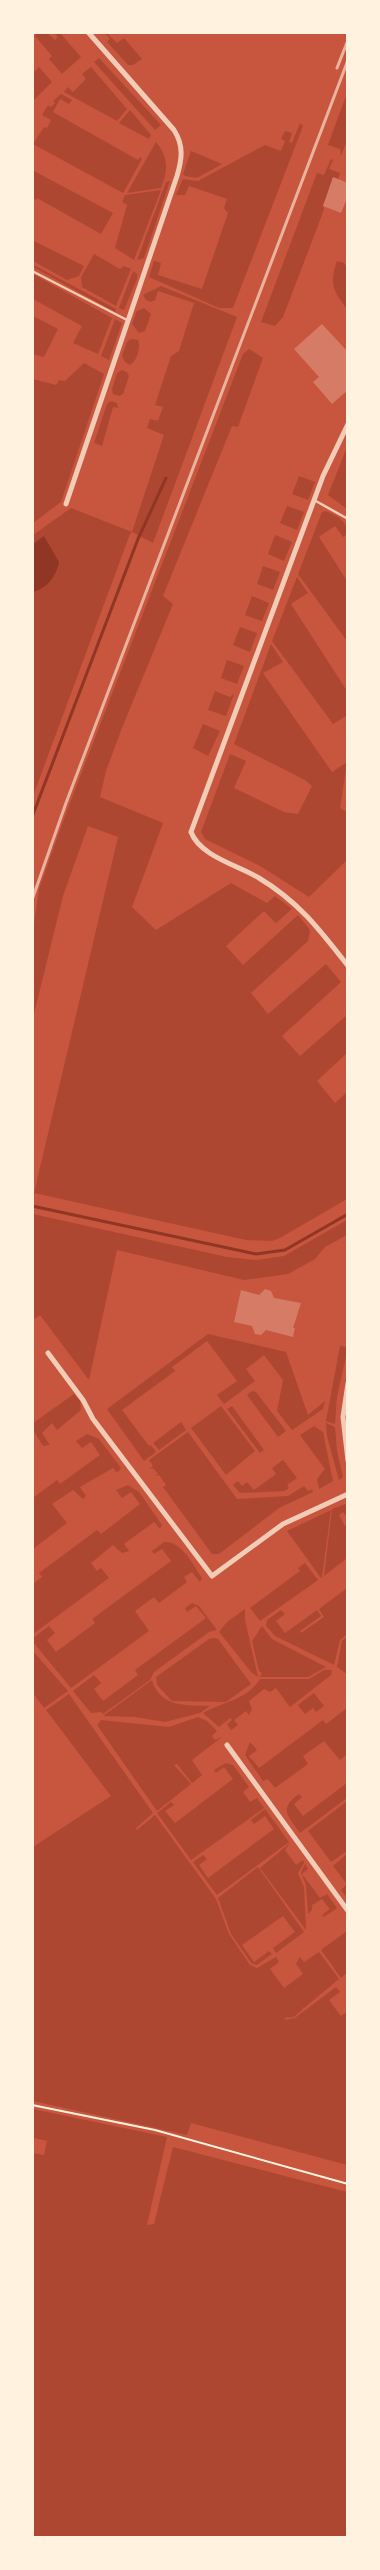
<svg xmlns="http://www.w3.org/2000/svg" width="380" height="2570" viewBox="0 0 380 2570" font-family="'Public Sans',sans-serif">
<rect width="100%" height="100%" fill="#c8553d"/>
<path fill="#ae4732" d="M39 33H47L55 40 58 37 54 33H60L81 57 62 74 49 59 52 56 35 36Z
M104 33H107L117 43 124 38 142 59 133 65H128L107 42 110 38Z
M99 58 161 125 155 130 94 62Z
M39 67 52 82 33 101V73Z
M91 67 127 109 117 121 64 92 68 87 73 92 86 79 82 74Z
M347 93V140L341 156 340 149 328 145Z
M61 94 72 100 69 104 60 99 53 112 138 160 140 157 142 159 123 193 33 144 44 127 47 128 51 120 42 115 48 105 51 107 55 103 53 101Z
M130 110 151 135 149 139 119 123Z
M300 123 303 126 233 308H219L149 277 154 261 161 263 158 275 202 289 228 213 224 208 227 199 189 186 185 195H176L183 179 198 181 265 145 281 151 285 141 281 139 285 131 292 133 289 142 292 143Z
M156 142C169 157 168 171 161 188L127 193Z
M191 151 222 164 197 178 185 176 183 174Z
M331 159 333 160 329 169 340 173 338 179 333 178 323 206 324 209 319 223 283 317 275 326 261 322 317 173 324 175Z
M32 170 113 213 101 234 37 198 36 200 33 198Z
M170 181 144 258 137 260 166 182Z
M161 190 134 260 115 248 127 205 122 202 125 195Z
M32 240 84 266 79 276 67 280 33 261Z
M94 254 120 269 124 266 131 269 116 306 82 287 81 277Z
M337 261 344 263 347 268V309C333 291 329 284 337 261Z
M32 264 116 309 115 312 33 267Z
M133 271 137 274V279L124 310 119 308Z
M33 274 112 318 98 354 73 343 82 326 33 299Z
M161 286 237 317 153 543 132 532 130 534 33 796V535L71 508 132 532 164 435 147 428 150 419 158 421 163 407 155 405 171 356 179 351 194 303 158 291 155 300 151 302 146 300 143 295Z
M144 308 151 314 145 331 139 333 132 324 137 311Z
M33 316 58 329 44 357 33 354Z
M115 319 122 323 109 360 101 356Z
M131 339 138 340C141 348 137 361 130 365L125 362 122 356 127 342Z
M249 349 263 358 238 427 232 426 163 596 173 604 122 728 106 771 100 797 163 823 132 907 156 930 231 883 267 903 275 896 292 909 276 923 264 911 226 946 243 965 298 915 310 930 308 941 251 993 268 1014 326 964 341 982 282 1036 300 1056 347 1015V1053L317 1081 335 1103 347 1092V1199L280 1238 272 1241 246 1240 34 1193 118 837 88 826 63 896 33 1018V931L39 889 68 808 243 354Z
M84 363 104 374 61 502 33 523V379L56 385 59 380 65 381Z
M122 370 127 372 129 376 123 394 119 396 113 394 112 389 117 373Z
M111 401 117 403 118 408 113 407 102 446 94 443 107 404Z
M347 447V509L328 495Z
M299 476 315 482 308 500 292 494Z
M287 506 304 512 297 530 280 523Z
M326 511C337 516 348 521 347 534L343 537 335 526 319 537 347 581V641L298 574 322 512Z
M275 535 292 542 284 561 268 554Z
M263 566 280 572 273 590 257 584Z
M297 577 308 593 291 604 347 691V717L346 716 333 724 272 641Z
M252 596 269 603 262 621 245 615Z
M240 627 257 633 250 652 233 645Z
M271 644 283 662 263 673 332 772 347 762 340 808 345 811 347 810V860L309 897 260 866 205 839 201 832 230 754 246 761 234 788 284 812 298 814 312 786 305 780 234 744Z
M227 660 244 666 237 684 221 678Z
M215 691 230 697 234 694 226 716 208 710Z
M203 724 220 731 208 756 193 748Z
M33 1214 227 1257 256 1260 284 1256 347 1220V1235L325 1247 315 1259 288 1274 244 1280 117 1250 89 1380 40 1315 33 1320Z
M208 1334 286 1352 308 1415 325 1401 323 1409 292 1430 277 1411 283 1380 264 1355 246 1369 255 1381 224 1404 217 1395 237 1381 207 1341 172 1367 175 1371 122 1410 149 1446 151 1445 156 1452 144 1461 107 1409Z
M340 1346 347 1347V1352L337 1397 335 1424 326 1421Z
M252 1391 256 1392 286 1431 278 1437 247 1395Z
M74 1394 80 1401 81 1410 57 1430 52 1423 42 1433 50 1445 43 1446 33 1430V1423Z
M221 1406 255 1451 226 1475 191 1428Z
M232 1406 264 1450 260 1453 227 1409Z
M181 1422 186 1430 159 1450 153 1443Z
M326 1423 335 1427 337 1451 343 1477 339 1480 327 1436Z
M314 1426 323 1432 333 1481 319 1489 317 1479 325 1469 300 1435Z
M188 1432 237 1499 288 1496 304 1486 308 1491 312 1489 313 1492 279 1508 219 1554H212L163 1487 166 1485 159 1475 155 1476 158 1474 153 1468 149 1469 153 1466 149 1460Z
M87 1434 99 1439 121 1468 117 1473 113 1468 80 1487 86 1496 83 1499 73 1490 52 1504 67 1523 33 1549V1498L57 1480 60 1484 100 1455 91 1442 82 1448 76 1441Z
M283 1460 297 1478 287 1485 289 1488 285 1491 240 1493 233 1485 238 1481 242 1486 247 1482 254 1490 276 1474 272 1468Z
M128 1485 139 1492 162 1525 160 1529 154 1522 124 1544 129 1551 122 1553 113 1545 91 1563 97 1571 101 1568 109 1578 33 1634V1584L42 1577 39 1573 97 1530 101 1534 140 1504 131 1492 122 1498 116 1490Z
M346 1504 347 1517 343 1512 339 1515 345 1526 347 1525V1558L324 1576 332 1509Z
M331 1510 322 1577 321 1578 287 1531Z
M164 1542C182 1541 193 1565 202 1578L200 1582 192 1572 184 1577 187 1582 159 1603 154 1597 135 1611 149 1631 71 1688 33 1642V1638L49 1626 55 1633 47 1640 56 1652 95 1623 92 1619 171 1561 162 1549 154 1554 152 1551Z
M305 1563 318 1580 260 1621 250 1608 300 1571 298 1568Z
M347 1588V1634L340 1640 334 1665 275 1636 266 1626 267 1620 281 1610 285 1614 276 1621 285 1633 317 1610 321 1616 300 1631 301 1633 324 1617 319 1609Z
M192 1603 199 1606 217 1630 209 1632 154 1672 150 1680 103 1714 101 1712 91 1713 73 1691 94 1675 101 1683 94 1689 103 1701 138 1675 135 1670 206 1618 196 1606 187 1612 185 1608Z
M245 1609V1620L258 1677 252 1673 219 1632 227 1622Z
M262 1626 272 1639 326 1667 308 1677H260L262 1673 259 1671 252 1641Z
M347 1637V1674L337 1667 342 1641Z
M214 1638 218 1639 251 1684 226 1702 172 1701 157 1685 156 1677 209 1639Z
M32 1650 68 1691 44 1708 33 1693Z
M324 1670H332L331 1675 290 1707 276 1688 270 1692 264 1689 249 1701 252 1709 249 1715 246 1711 234 1720 238 1725 231 1730 227 1724 232 1720 230 1718 219 1727 203 1713C222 1702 247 1700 260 1679H309Z
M152 1680C160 1708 187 1705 210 1706L200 1713 165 1722 135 1717 103 1716Z
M314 1693 324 1706 316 1712 313 1708 305 1714 298 1705Z
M69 1694 153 1813 136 1828 137 1830 155 1815 216 1899 229 1934 250 1965 257 1968 276 1957 279 1962 270 1969 284 1988 303 1974 296 1964 300 1957 304 1962 319 1952 339 1979 304 2008 302 2007 303 2009 294 2017 284 2018 286 2020 295 2018 336 1987 340 1992 329 2000 341 2016 347 2012V2165L191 2123 187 2135 33 2101V1847L111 1796 46 1710Z
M347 1708V1754L340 1760 324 1741 303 1756 308 1764 275 1788 268 1779 263 1781 245 1755 250 1742 257 1750 249 1756 259 1768 323 1720 326 1724Z
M198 1717 207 1721 217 1731 212 1736 215 1740 222 1737 192 1760 202 1775 192 1783 177 1764 174 1765 191 1784 157 1811 97 1725 101 1720 169 1727Z
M226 1763 233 1765 249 1787 243 1792 250 1802 257 1798 264 1808 191 1860 157 1813 171 1802 174 1805 165 1811 175 1823 233 1779 224 1767 216 1773 214 1770Z
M347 1783V1798L300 1833C288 1816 278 1809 299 1794L302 1797 294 1804 303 1816Z
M347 1801V1851L331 1862 308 1831Z
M265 1809 289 1842 217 1895 193 1862 203 1855 207 1859 199 1865 208 1878 274 1829 265 1816 254 1824 251 1820Z
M290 1843 285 1850 296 1865 303 1860 304 1863 298 1873 304 1887 306 1930 260 1868Z
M347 1854V1898L341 1890 347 1884 333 1866Z
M305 1864 308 1869 302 1874 320 1898 327 1894 337 1908 324 1917 322 1915 330 1909 322 1899 312 1905V1910L308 1914 306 1885 301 1873Z
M258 1867 304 1932 276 1953 273 1948 295 1932 283 1916 242 1945 254 1962 269 1951 272 1954 257 1965 252 1964 231 1934 218 1898Z
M347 1931V1973L341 1978 321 1950Z
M33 2109 167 2137 147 2225 154 2224 173 2147 347 2192V2537H33L32 2153 44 2155 47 2141 34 2138 33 2146Z"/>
<path fill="#8f3625" d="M44 536 59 562C56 577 47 588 33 592V544Z"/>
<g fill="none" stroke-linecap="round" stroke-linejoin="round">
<path stroke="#8f3625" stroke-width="3" d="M32 817 138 539 166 478
M32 1206 256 1254 285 1250 348 1214"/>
</g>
<path fill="#d67c66" d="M333 177 348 183V196L341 213 323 206Z
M322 324 348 352V390L332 404 313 382 319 377 294 349Z
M265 1289 271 1291 274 1298 301 1303 293 1328H295L293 1337 266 1330 261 1335 255 1334 252 1326 234 1322 241 1290 259 1295Z"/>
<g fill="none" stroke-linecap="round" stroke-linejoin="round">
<path stroke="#fff3e0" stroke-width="2" d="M32 2105 155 2130 348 2184"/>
<path stroke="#f1ccb7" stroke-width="2.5" d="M32 271 127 320
M314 500 348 519"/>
<path stroke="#f1ccb7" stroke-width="5" d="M348 424 323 476 191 832C200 856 237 865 259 878 299 902 320 930 348 966
M66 504 177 176C182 159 184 146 174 130L88 32
M48 1353 83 1400 93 1419 212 1576 283 1524 348 1494
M348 1383 343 1417 348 1461
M227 1745 348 1911"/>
<path stroke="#e9b49f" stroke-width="3" d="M337 68 348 40
M32 900 66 803 348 60"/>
</g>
<rect width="380" height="2570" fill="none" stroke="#fff3e0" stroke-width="68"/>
</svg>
